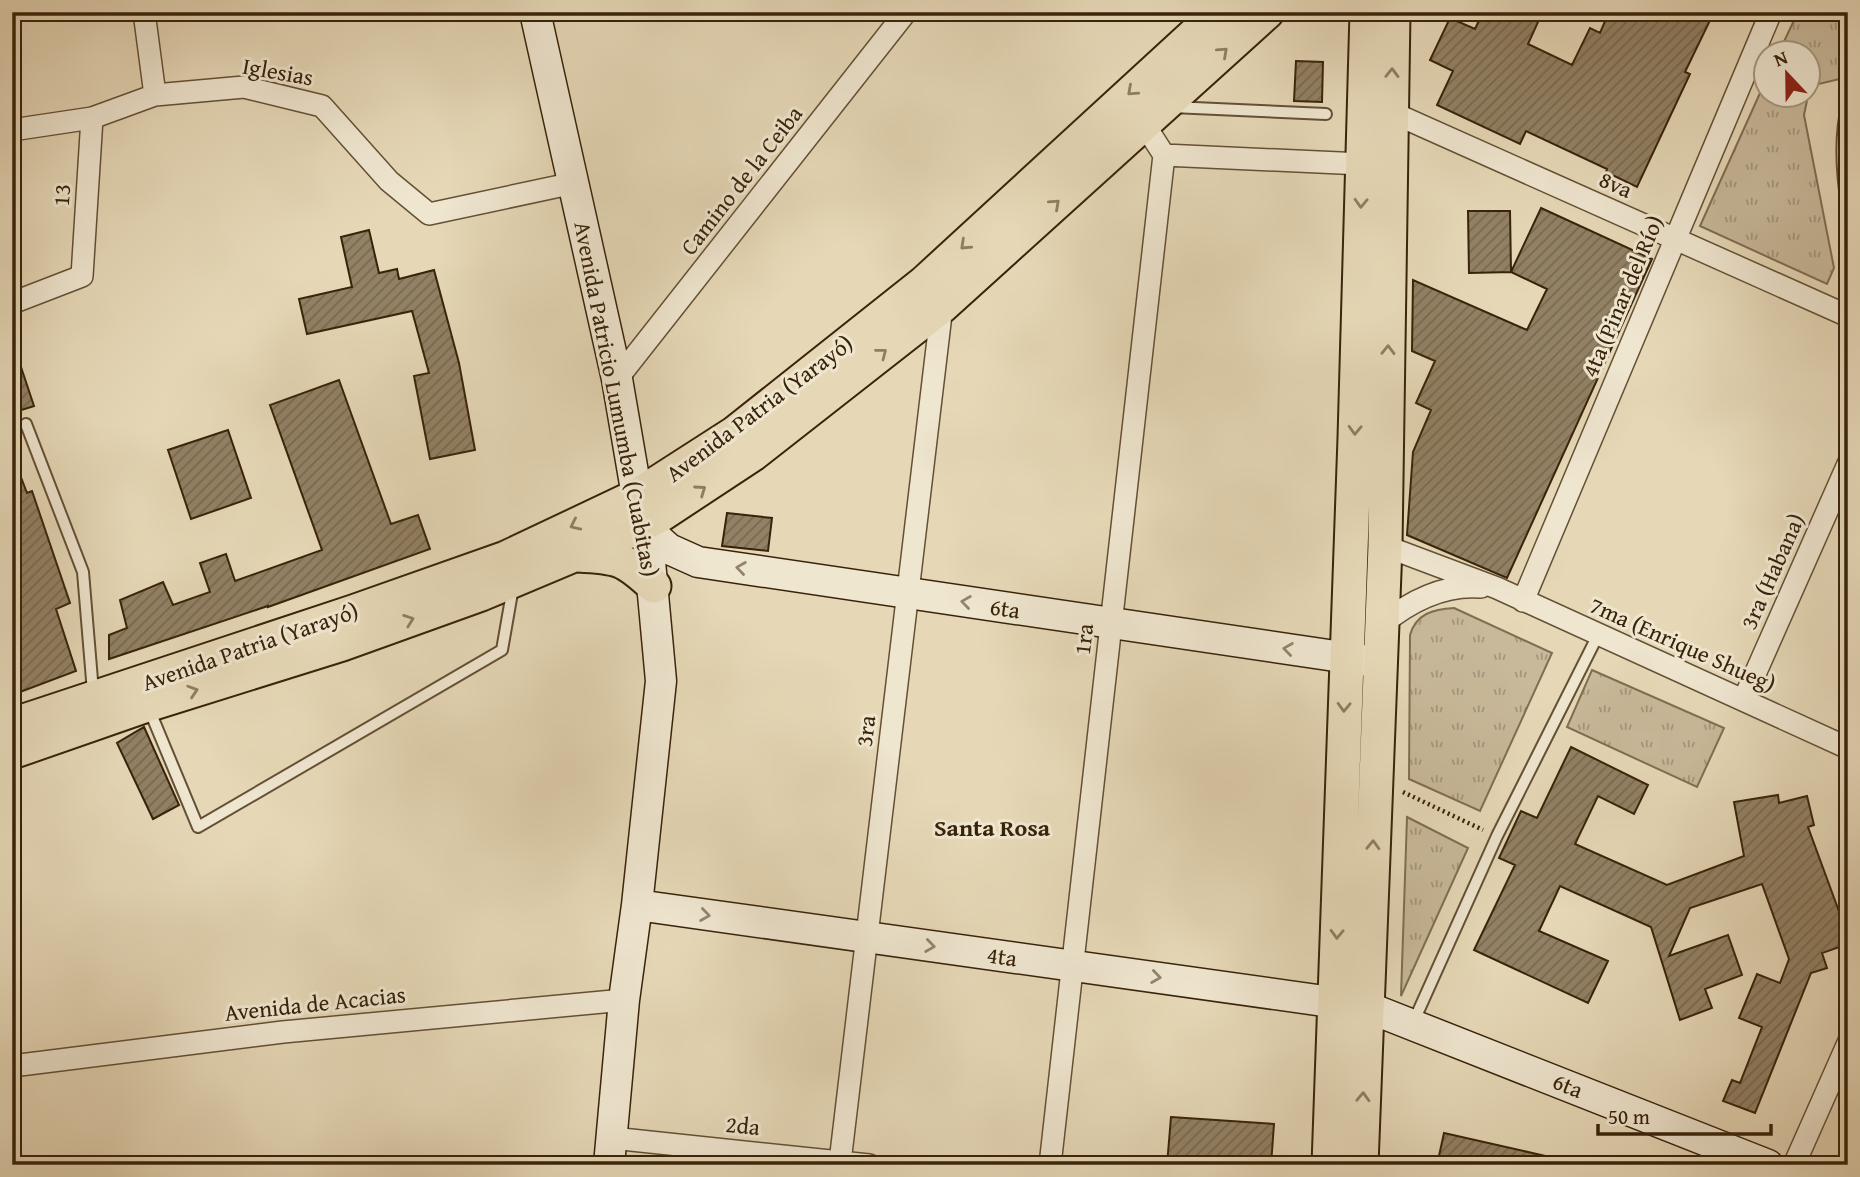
<svg xmlns="http://www.w3.org/2000/svg" width="1860" height="1177" viewBox="0 0 1860 1177" font-family="'Gentium Book Plus',serif">
<defs>
<pattern id="park-tufts" width="24" height="20" patternUnits="userSpaceOnUse" patternTransform="scale(1.75)"><rect width="24" height="20" fill="#c8b99a"/><path d="M3 7l-1-3M5 7V3M7 7l1-3M15 17l-1-3M17 17v-4M19 17l1-3" fill="none" stroke="#a3967c"/></pattern>
<pattern id="building-hatch" width="6" height="6" patternUnits="userSpaceOnUse" patternTransform="scale(1.75)"><rect width="6" height="6" fill="#928164"/><path d="M-1 1l2-2M0 6l6-6M5 7l2-2" fill="none" stroke="#786951"/></pattern>
</defs>
<rect width="100%" height="100%" fill="#e6d8b7"/>
<filter id="stains"><feTurbulence type="fractalNoise" baseFrequency=".00286" numOctaves="4"/><feColorMatrix values="0 0 0 0 .2 0 0 0 0 .09 0 0 0 0 .02 0 0 0 .5 -.17"/></filter>
<radialGradient id="worn" r=".72"><stop offset=".6" stop-color="#630" stop-opacity="0"/><stop offset="1" stop-color="#630" stop-opacity=".3"/></radialGradient>
<path fill="url(#park-tufts)" stroke="#806e52" stroke-width="2" d="M1798 12H1848V77L1810 86 1804 115 1834 268 1827 284 1700 226 1765 82 1766 94H1808V52H1779Z
M1454 608 1552 653 1480 811 1409 779 1410 635C1416 614 1433 609 1454 608Z
M1592 670 1724 728 1697 787 1567 727Z
M1407 817 1468 848 1401 996Z"/>
<path fill="url(#building-hatch)" stroke="#38230a" stroke-width="2" d="M1483 12H1518L1538 22 1528 44 1572 65 1590 28 1600 33 1609 12H1714L1685 72 1690 74 1637 187 1606 172 1607 169 1526 131 1520 144 1437 105 1453 71 1430 60 1450 18 1475 29Z
M1296 61 1323 62 1322 102 1294 101Z
M1541 208 1652 259 1507 578 1407 535 1413 452 1431 410 1416 403 1435 361 1412 351 1413 280 1527 330 1547 289 1511 272Z
M1468 211H1510L1511 272 1469 273Z
M369 230 379 273 397 269 399 279 434 270 459 363 475 450 430 459 414 376 429 373 412 311 307 334 299 299 352 287 341 237Z
M16 352 34 406 12 413V353Z
M339 380 391 524 418 515 430 549 268 607V606L109 659V635L127 628 120 600 163 582 173 605 210 592 200 563 226 554 235 581 322 550 270 405Z
M228 430 251 498 191 519 168 450Z
M12 459H14L27 493 32 491 70 603 56 609 76 671 12 695Z
M727 513 772 518 768 551 722 546Z
M144 727 179 805 153 819 117 743Z
M1571 747 1648 785 1634 814 1598 796 1575 844 1667 885 1744 856 1734 802 1778 795 1779 803 1807 796 1814 825 1808 827 1848 936V944L1822 953 1827 968 1811 973 1755 1113 1723 1101 1732 1080 1740 1083 1762 1027 1739 1018 1757 974 1780 983 1789 959 1762 884 1690 908 1669 956 1728 935 1742 975 1705 989 1712 1008 1680 1020 1651 927 1560 886 1539 931 1608 961 1588 1003 1474 950 1515 865 1499 858 1521 811 1537 818Z
M1171 1117 1274 1124 1271 1165H1167Z
M1444 1133 1550 1157 1549 1165H1437Z"/>
<g fill="none" stroke-linecap="round" stroke-linejoin="round">
<defs>
<path id="lane" d="M1848 103C1839 137 1842 176 1848 211
M1172 107 1326 114
M26 424 83 572 93 692
M149 709 198 827 502 650 513 587
M1413 1023 1497 836 1598 635"/>
<path id="street" d="M144 12 155 95
M1382 108 1848 316
M12 130 92 118 155 95 244 87 322 106 389 181 429 214 574 183
M1164 155 1362 164
M12 303 82 276 92 118
M617 379 906 12
M1385 546 1497 588 1848 748
M1523 601 1771 12
M1381 625C1410 601 1443 584 1481 587
M1744 699 1848 464
M12 1066 283 1032 624 1000
M612 1138 869 1165
M840 1162 942 306
M1050 1165 1164 155 1144 124
M1794 1165 1848 1043"/>
<path id="secondary" d="M535 12 617 379 642 525 648 540 661 681 637 905 624 1000 609 1165
M642 525 669 549 698 562 1369 661
M637 905 1367 1007 1768 1165"/>
<path id="primary" d="M578 555C618 557 624 558 654 586
M12 725 353 612 506 558 637 496 735 433 924 283 1219 12
M12 752 147 705 342 644 481 594 619 536 659 516 753 454 942 306 1267 12
M1329 1165 1355 438 1367 12
M1361 1165 1385 546 1393 12"/>
</defs>
<use href="#lane" stroke="#645035" stroke-width="14"/>
<use href="#street" stroke="#645035" stroke-width="24"/>
<use href="#secondary" stroke="#38230a" stroke-width="33"/>
<use href="#primary" stroke="#38230a" stroke-width="37"/>
<path stroke="#38230a" stroke-width="4.5" stroke-dasharray="2 3.5" stroke-linecap="butt" d="M1808 85 1810 86
M1403 792 1483 830"/>
<use href="#lane" stroke="#efe6d0" stroke-width="10"/>
<use href="#street" stroke="#efe6d0" stroke-width="21"/>
<use href="#secondary" stroke="#efe6d0" stroke-width="30"/>
<use href="#primary" stroke="#e6d8b7" stroke-width="33"/>
</g>
<defs><path id="oneway-chevron" d="M-2-3.5L2.5 0L-2 3.5" fill="none" stroke-width="1.6" stroke-linecap="round" stroke-linejoin="round" transform="scale(1.75)"/></defs>
<g stroke="#8f7e60">
<use href="#oneway-chevron" transform="translate(1223 52) rotate(-42)"/>
<use href="#oneway-chevron" transform="translate(1392 73) rotate(-89)"/>
<use href="#oneway-chevron" transform="translate(1132 91) rotate(138)"/>
<use href="#oneway-chevron" transform="translate(1361 203) rotate(92)"/>
<use href="#oneway-chevron" transform="translate(1055 204) rotate(-42)"/>
<use href="#oneway-chevron" transform="translate(965 245) rotate(137)"/>
<use href="#oneway-chevron" transform="translate(1388 350) rotate(-89)"/>
<use href="#oneway-chevron" transform="translate(882 353) rotate(-38)"/>
<use href="#oneway-chevron" transform="translate(1355 430) rotate(92)"/>
<use href="#oneway-chevron" transform="translate(701 490) rotate(-35)"/>
<use href="#oneway-chevron" transform="translate(575 525) rotate(155)"/>
<use href="#oneway-chevron" transform="translate(409 620) rotate(-20)"/>
<use href="#oneway-chevron" transform="translate(193 691) rotate(-18)"/>
<use href="#oneway-chevron" transform="translate(1344 707) rotate(92)"/>
<use href="#oneway-chevron" transform="translate(1373 845) rotate(-88)"/>
<use href="#oneway-chevron" transform="translate(1337 934) rotate(92)"/>
<use href="#oneway-chevron" transform="translate(1363 1097) rotate(-88)"/>
</g>
<g stroke="#94846d">
<use href="#oneway-chevron" transform="translate(741 568) rotate(-172)"/>
<use href="#oneway-chevron" transform="translate(966 602) rotate(-172)"/>
<use href="#oneway-chevron" transform="translate(1288 649) rotate(-172)"/>
<use href="#oneway-chevron" transform="translate(705 915) rotate(8)"/>
<use href="#oneway-chevron" transform="translate(930 946) rotate(8)"/>
<use href="#oneway-chevron" transform="translate(1156 977) rotate(8)"/>
</g>
<g text-anchor="middle" dominant-baseline="central" stroke-width="6" stroke-linejoin="round" paint-order="stroke">
<g font-size="23" fill="#38230a" stroke="#efe6d0">
<text transform="translate(278 71) rotate(10)">Iglesias</text>
<text transform="translate(741 180) rotate(-52)">Camino de la Ceiba</text>
<text transform="translate(1616 184) rotate(24)">8va</text>
<text transform="translate(61 195) rotate(-86)">13</text>
<text transform="translate(1622 296) rotate(-67)">4ta (Pinar del Río)</text>
<text transform="translate(617 399) rotate(79)">Avenida Patricio Lumumba (Cuabitas)</text>
<text transform="translate(759 408) rotate(-37)">Avenida Patria (Yarayó)</text>
<text transform="translate(1772 571) rotate(-66)">3ra (Habana)</text>
<text transform="translate(1005 608) rotate(8)">6ta</text>
<text transform="translate(1083 639) rotate(-84)">1ra</text>
<text transform="translate(1683 644) rotate(24)">7ma (Enrique Shueg)</text>
<text transform="translate(250 646) rotate(-19)">Avenida Patria (Yarayó)</text>
<text transform="translate(865 731) rotate(-83)">3ra</text>
<text transform="translate(1002 956) rotate(8)">4ta</text>
<text transform="translate(315 1003) rotate(-6)">Avenida de Acacias</text>
<text transform="translate(1568 1085) rotate(22)">6ta</text>
<text transform="translate(743 1125) rotate(6)">2da</text>
</g>
<g font-size="24" font-weight="bold" fill="#38230a" stroke="#efe6d0">
<text x="992" y="827">Santa Rosa</text>
</g>
</g>
<rect width="1860" height="1177" fill="none" stroke="#e6d8b7" stroke-width="42"/>
<rect x="14" y="14" width="1832" height="1149" fill="none" stroke="#38230a" stroke-width="3.5"/>
<rect x="21" y="21" width="1818" height="1135" fill="none" stroke="#38230a" stroke-width="2"/>
<g transform="translate(1787 74) rotate(338)"><circle r="33" fill="#efe6d0" stroke="#a69881" stroke-width="2"/>
<path d="M0-5L12 26L0 18L-12 26Z" fill="#8f2418"/>
<text y="-10" font-size="19" font-weight="bold" text-anchor="middle" fill="#38230a">N</text>
</g>
<path d="M1598 1124v10h173v-10" fill="none" stroke="#38230a" stroke-width="3.5"/>
<text x="1608" y="1124" font-size="21" fill="#38230a" stroke="#efe6d0" stroke-width="5" paint-order="stroke">50 m</text>
<rect width="100%" height="100%" filter="url(#stains)"/>
<rect width="100%" height="100%" fill="url(#worn)"/>
</svg>
